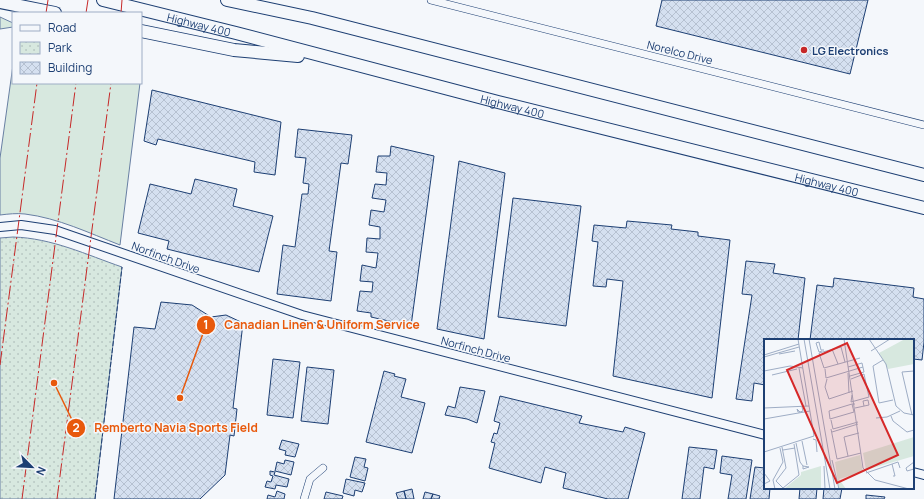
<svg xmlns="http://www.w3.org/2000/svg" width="924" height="499" viewBox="0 0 924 499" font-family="Manrope,sans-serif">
<defs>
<pattern id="park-dots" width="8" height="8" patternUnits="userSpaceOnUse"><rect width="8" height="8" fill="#d7e8df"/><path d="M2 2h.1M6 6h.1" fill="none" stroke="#b8c8c3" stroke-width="1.8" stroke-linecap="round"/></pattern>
<pattern id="building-cross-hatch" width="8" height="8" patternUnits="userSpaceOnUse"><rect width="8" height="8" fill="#d5e0f0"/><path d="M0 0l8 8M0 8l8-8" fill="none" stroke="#b6c1d1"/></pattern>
</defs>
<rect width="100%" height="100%" fill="#f4f7fb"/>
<path fill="#d7e8df" stroke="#687fa3" d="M0 17 13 23V27L0 29Z
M13 65V83H140L120 245C89 233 58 218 25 214 17 213 8 214 0 215V158Z"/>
<path fill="url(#park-dots)" stroke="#687fa3" d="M13 237C52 238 87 255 122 267L95 499H0V238Z"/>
<path fill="url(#building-cross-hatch)" stroke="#1d3f73" d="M662 0H868L850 74 656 26Z
M152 90 281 122 275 175 254 172 255 162 158 139 156 145 144 141Z
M298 129 352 135 348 164 341 163 329 251 337 252 331 301 277 294 283 245 295 247 302 194H308L309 184 303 183 306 158 295 157Z
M391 146 434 156 411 326 371 317V313L357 311 360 291 372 292 373 282 360 281 362 265 376 268 378 253 366 252 367 238 380 239V227L369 225 371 210 384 212 386 200 372 198 375 184 386 185 387 173 376 172 378 156H390Z
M459 161 505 173 484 339 437 329Z
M195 179 237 189 233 206 273 216 259 272 167 249 169 241 138 233 150 184 191 194Z
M513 198 581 206 566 326 498 317Z
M627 221 672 225 671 229 698 232V236L730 240 712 398 613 376 623 281 607 279 606 287 593 286 598 242 592 241 594 225 626 228Z
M746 261 775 264 773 273 805 278 798 340H765V385L754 383 752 401 736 399 752 295 742 294Z
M834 278 914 288 913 297 924 299V342L922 360 913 359V340H810L817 285 833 287Z
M161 302 192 305 211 317 226 315 243 323 233 408 237 409 234 436 230 435 225 475 200 499H114L134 327 155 329Z
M273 359 300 362 293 418 267 415Z
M307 367 334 370 328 424 301 421Z
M384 371 395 374 394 376 406 379 401 397 425 403 412 453 366 442Z
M460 387 485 391 477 423 467 419 445 415 448 406 455 408Z
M500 396 582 416 579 423 623 432 625 427 645 433 628 499H608L563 488 566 473 545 467 541 483 489 468 495 443 491 442 494 433 497 434 500 423 494 421Z
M282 440 299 444 295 457 285 455 286 451 279 449Z
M689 447 717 450 714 469 704 467 700 499H682Z
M722 456 752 460 746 499H728L732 475 720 473Z
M355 457 366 459 364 467 368 468 365 481 350 477Z
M285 460 294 462 291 475 275 471 277 462 284 464Z
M755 467 765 468V488H770L769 499H750Z
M270 471 275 472 274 475 289 479 287 487 276 485 275 489 265 487 267 481 271 482 273 476 270 475Z
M346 479 365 483 362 492 355 490 354 496 343 493Z
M800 488H817L816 499H799Z
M824 488H842L840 499H823Z
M412 489 414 499H406L404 491Z
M277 491 285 494 284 499H267L268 495 275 497Z
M404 491 406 499H398L396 493Z
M326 492 343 496 342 499H324Z
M425 492 433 494 431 499H423Z
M433 494 440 496 439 499H431Z
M866 495 885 497 884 499H866Z"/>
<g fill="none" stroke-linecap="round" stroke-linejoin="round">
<defs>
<path id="minor" d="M431 0 924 125
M304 499 310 479 323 468"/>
<path id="tertiary" d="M0 227 21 225 55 230 302 315 765 435
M913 472 924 475"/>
<g id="motorway">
<path id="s1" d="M103 0 236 33 498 102 924 208"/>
<path d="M227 0 312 18 924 175"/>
<path d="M0 2 55 13"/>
<path d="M141 31 234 50 298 56"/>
</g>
</defs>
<use href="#minor" stroke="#1d3f73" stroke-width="8"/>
<use href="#tertiary" stroke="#1d3f73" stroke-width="10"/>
<use href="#motorway" stroke="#1d3f73" stroke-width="14"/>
<use href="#minor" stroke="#f4f7fb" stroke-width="7"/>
<use href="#tertiary" stroke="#f4f7fb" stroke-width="8"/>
<use href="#motorway" stroke="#f4f7fb" stroke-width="12"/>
<path stroke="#1d3f73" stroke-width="1" stroke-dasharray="5 2" stroke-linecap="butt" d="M95 499 122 267"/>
<path stroke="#c62828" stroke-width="1" stroke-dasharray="14 3 2 3" stroke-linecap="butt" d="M46 13 48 0
M86 13 88 0
M121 13 122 0
M0 365 37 83
M22 499 76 83
M57 499 111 83"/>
</g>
<circle fill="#c62828" stroke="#f4f7fb" stroke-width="1.5" cx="804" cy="50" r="4"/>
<g text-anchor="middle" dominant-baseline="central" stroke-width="3" stroke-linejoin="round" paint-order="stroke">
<g font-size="11" fill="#1d3f73" stroke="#f4f7fb">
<text stroke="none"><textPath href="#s1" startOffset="99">Highway 400</textPath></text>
<text transform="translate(680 52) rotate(14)">Norelco Drive</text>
<text stroke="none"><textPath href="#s1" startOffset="423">Highway 400</textPath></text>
<text stroke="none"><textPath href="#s1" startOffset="747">Highway 400</textPath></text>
<text transform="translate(166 257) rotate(20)">Norfinch Drive</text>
<text transform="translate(476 349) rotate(15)">Norfinch Drive</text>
</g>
<g font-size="11" font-weight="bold" fill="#1d3f73" stroke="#f4f7fb" text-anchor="start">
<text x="812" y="50">LG Electronics</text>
</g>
</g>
<g transform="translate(764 339)">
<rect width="150" height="150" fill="#f4f7fb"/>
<path d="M96 116 99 133 75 140 82 150H75L71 123ZM57 127V150H20L37 136V133Z" fill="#d7e8df"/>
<path d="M141 0H149L150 25 124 30 115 14ZM150 98V117L102 131 99 114Z" fill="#d7e8df"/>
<path fill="none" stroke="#9eadc5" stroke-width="1" d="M40 0 66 150M45 0 71 150M80 0 99 129 111 141 145 150M105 0 122 25 132 67 140 74 150 76M68 10 74 25M58 12 55 13 52 4 55 3 57 11H60M107 12 126 0M15 15 31 12M0 16 35 5M0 18 35 8M119 21 109 27 115 64 129 61M81 23 77 8 55 14 60 29 96 19M84 28 98 24 100 33 86 37M35 29 42 67M61 30 62 39 99 28M0 32 26 27 39 29M84 34 85 54M8 36 33 30M63 40 61 48 65 60 89 52M87 40 100 35 105 58 87 63 88 56M88 65 65 72 66 80 90 73 88 65H91M0 69 45 67M91 69 105 66 104 61 99 62 100 67M36 73 33 70 34 73H36L39 72 38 68M148 76 138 33 150 32M127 77 129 82 143 93 150 91M112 79 123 78 136 72M0 80 46 72M67 81 69 90 94 83M67 90 73 120 97 114M68 93 94 85M49 100 52 101 53 113M38 102 43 126M32 104 36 123 39 127 45 128 39 130V127M18 108 22 129 12 142 19 149 35 136 30 105M19 111 31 109M0 113 50 97 34 0M84 117 80 98 95 94M68 121 75 150M150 123 142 129 143 132 150 130M128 125 131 137H129M60 127 61 150M0 134 6 142 0 145M102 134 134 123 136 129M11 150 9 141 19 123 16 109"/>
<path fill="#d62828" fill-opacity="0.15" stroke="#d62828" stroke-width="2" d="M83 4 134 116 73 144 23 31Z"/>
<rect width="150" height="150" fill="none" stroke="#1d3f73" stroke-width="2"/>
</g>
<path fill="none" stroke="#e8590c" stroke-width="1.5" d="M180 398L206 325M54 383L76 428"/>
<g fill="#e8590c" stroke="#f4f7fb" stroke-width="1.5">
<circle cx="180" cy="398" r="4"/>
<circle cx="54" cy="383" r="4"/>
<circle cx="206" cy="325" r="10"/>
<circle cx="76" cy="428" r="10"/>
</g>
<g font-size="12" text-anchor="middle" font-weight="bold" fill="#fff">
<text x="206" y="329">1</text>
<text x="76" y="432">2</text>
</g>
<g font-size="12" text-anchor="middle" font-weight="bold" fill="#e8590c" stroke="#f4f7fb" stroke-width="3" stroke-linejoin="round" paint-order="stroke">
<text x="322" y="329">Canadian Linen &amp; Uniform Service</text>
<text x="176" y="432">Remberto Navia Sports Field</text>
</g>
<rect x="12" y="12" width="130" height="72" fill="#f4f7fb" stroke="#9eadc5"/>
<rect x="20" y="25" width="20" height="6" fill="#f4f7fb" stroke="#9eadc5"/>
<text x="48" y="32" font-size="12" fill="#1d3f73">Road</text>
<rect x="20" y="42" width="20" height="12" fill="url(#park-dots)" stroke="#9eadc5"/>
<text x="48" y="52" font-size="12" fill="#1d3f73">Park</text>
<rect x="20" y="62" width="20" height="12" fill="url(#building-cross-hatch)" stroke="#9eadc5"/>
<text x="48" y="72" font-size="12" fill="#1d3f73">Building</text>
<g transform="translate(32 467) rotate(114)" stroke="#f4f7fb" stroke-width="3" paint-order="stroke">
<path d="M0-3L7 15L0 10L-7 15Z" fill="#1d3f73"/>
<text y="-6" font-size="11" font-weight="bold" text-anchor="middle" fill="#1d3f73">N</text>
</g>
</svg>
